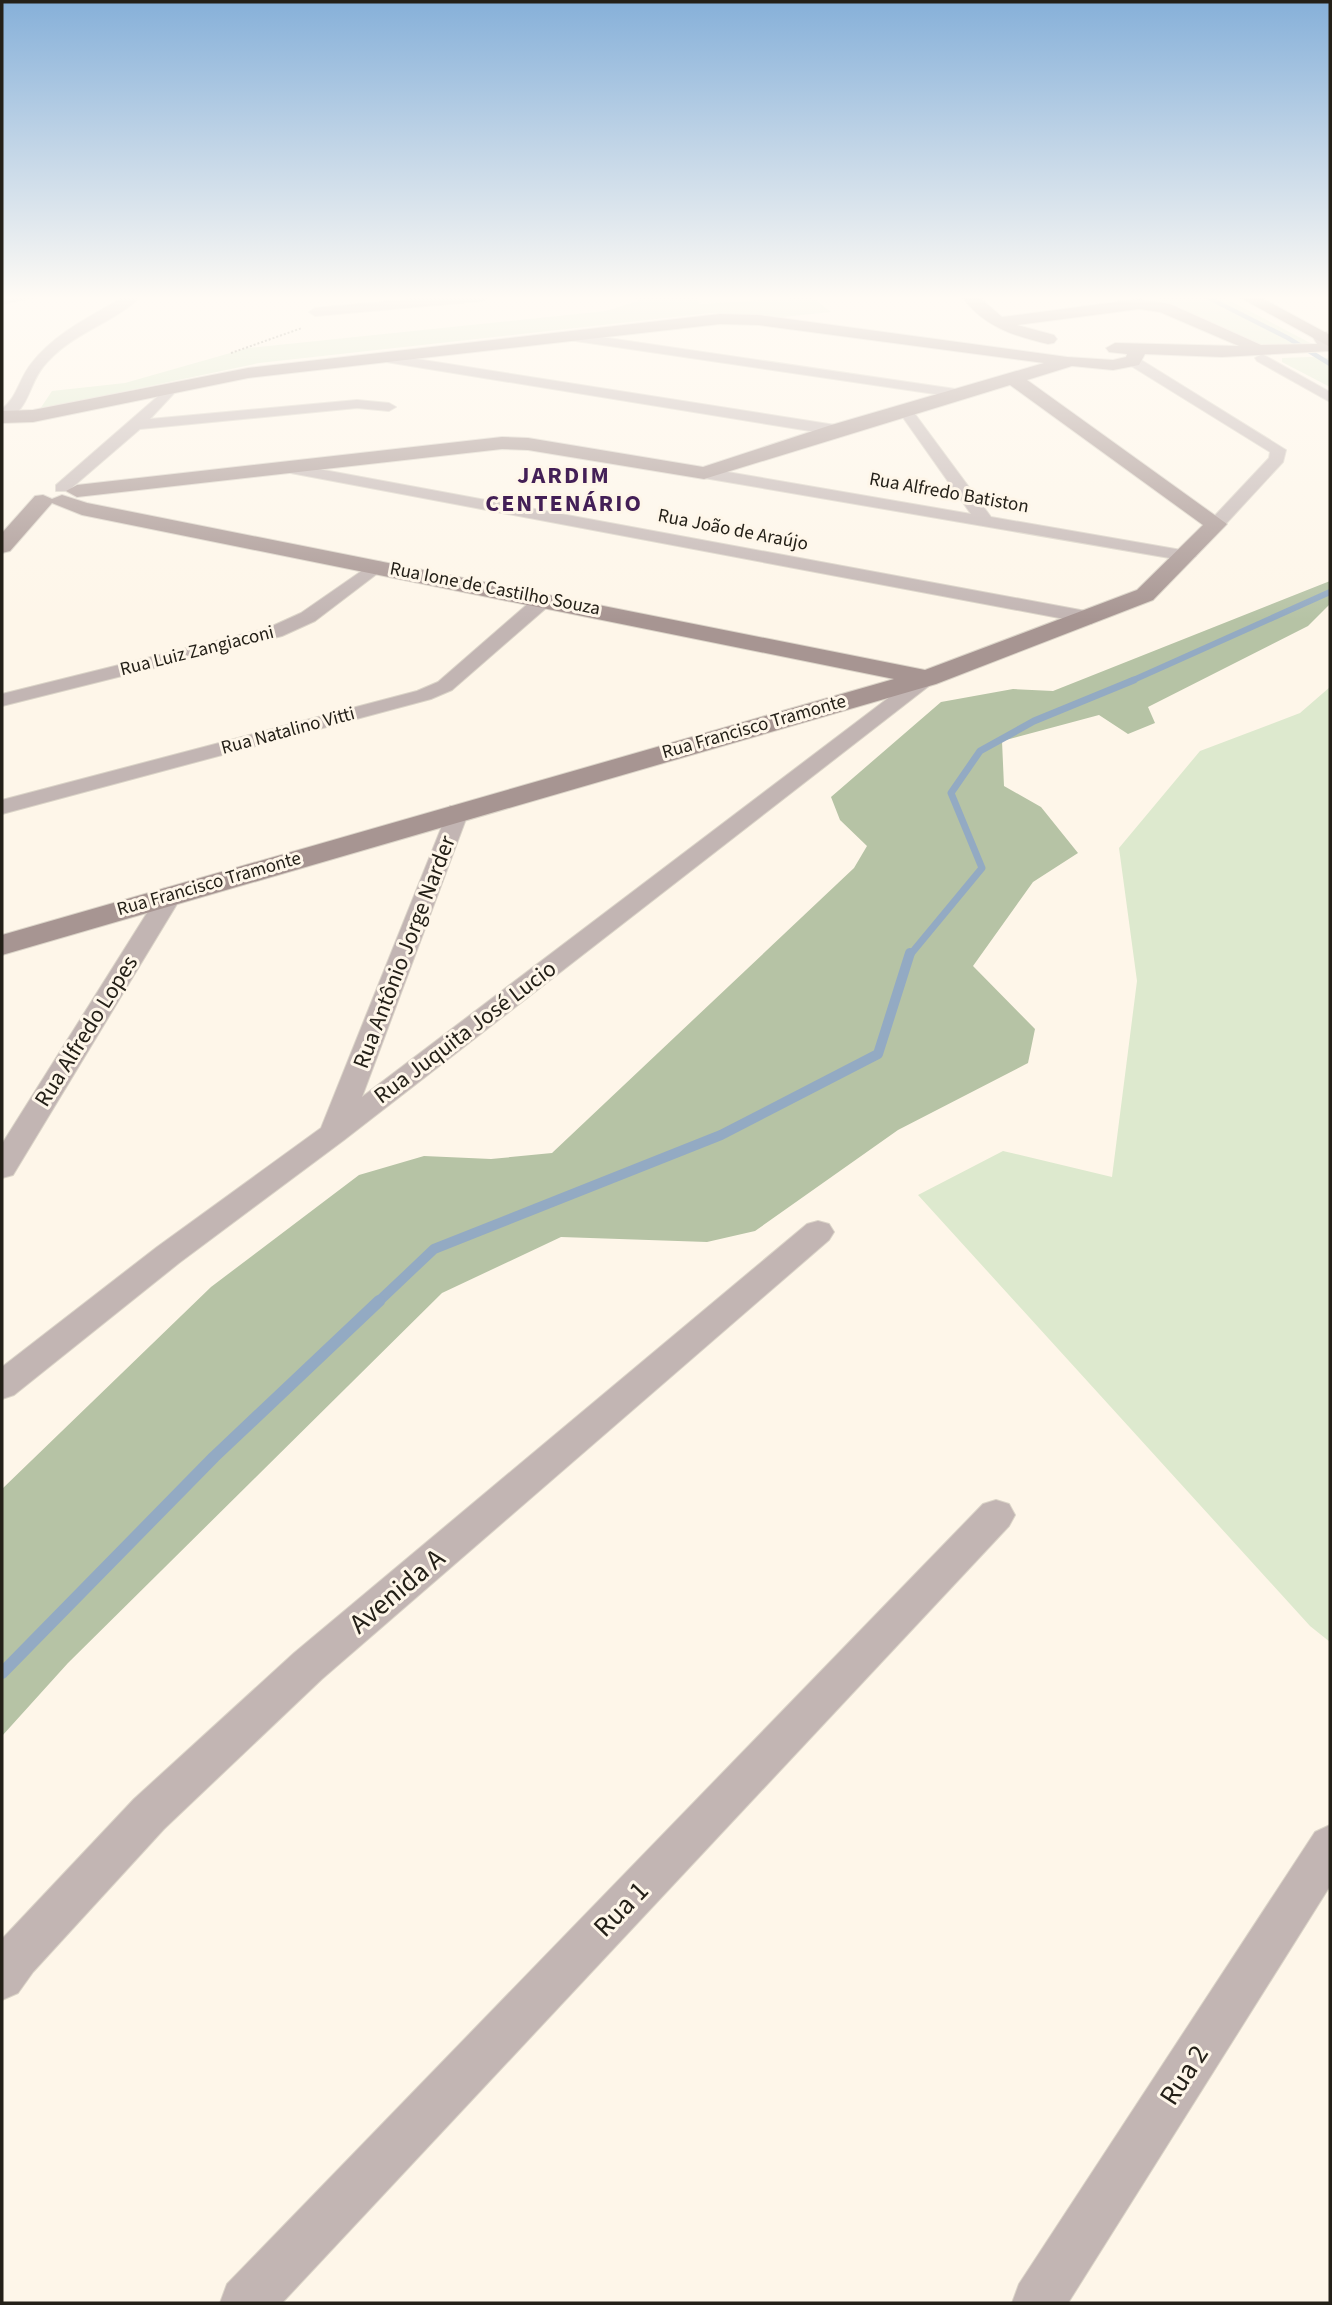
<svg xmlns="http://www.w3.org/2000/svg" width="1332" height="2305" viewBox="0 0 1332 2305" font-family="'Source Sans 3',sans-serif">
<rect width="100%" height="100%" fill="#fef6e9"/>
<path fill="#dde9ce" d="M633 297H696L700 304 812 297 831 312 783 317 710 313 259 363 40 409 52 391 125 383 248 348 606 311 638 301Z
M1164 297H1223L1314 345H1263L1152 300Z
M1310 357 1330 358V387L1282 362V358Z
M1330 687V1642L1310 1626 918 1195 1003 1151 1112 1177 1137 981 1119 848 1200 751 1300 713Z"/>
<path fill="#b6c3a5" d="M1330 581V604L1308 626 1148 707 1155 723 1128 734 1099 715 1002 741 1004 786 1041 807 1078 853 1033 882 973 966 1035 1029 1028 1063 898 1130 755 1231 707 1242 561 1237 442 1293 68 1663 2 1736V1489L211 1287 359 1175 424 1156 491 1159 552 1153 854 868 867 846 840 820 831 797 941 702 1013 689 1053 691Z"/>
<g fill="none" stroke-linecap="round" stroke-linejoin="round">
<path stroke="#93aac3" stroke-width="4.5" d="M1207 297 1288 338 1330 364"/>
<path stroke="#93aac3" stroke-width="6" d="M1129 682 1330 592"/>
<path stroke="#93aac3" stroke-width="7" d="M910 955 982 868 951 793 980 751 1034 721 1134 680"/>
<path stroke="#93aac3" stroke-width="10" d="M377 1303 434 1249 721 1135 878 1054 910 953"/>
<path stroke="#93aac3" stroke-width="12" d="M2 1673 214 1457 379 1301"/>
<defs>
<path id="street" d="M2 297H37L2 304Z
M124 297H140C111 325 70 333 43 367 28 385 29 414 2 420V409C17 398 19 379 31 364 55 333 91 316 124 297Z
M436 297H488L482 301 315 316 309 312 315 308Z
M567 332 962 390 969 394 962 398 562 339V333Z
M385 354 835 425 843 430 835 435 380 361V355Z
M1262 354 1330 392V402L1257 361 1255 358Z
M1128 358H1138L1286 450 1283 462 1222 528H1210L1207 524 1269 458 1270 452 1128 364Z
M172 384 179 388 150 419 357 400 389 403 396 407 389 411 357 408 140 429 68 491H56V485Z
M904 405 909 406 991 517 1187 551 1196 556 1187 561 704 478 696 473 704 468 971 514 897 409Z
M286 463 1091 612 1100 618 1091 624 280 471 278 468Z
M376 561 382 562 385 566 382 570 315 621 282 636 2 706V694L268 628 301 613Z
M545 593 554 599 552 603 452 690 431 699 2 814V800L417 691 438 682 538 595Z
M927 672 937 678 934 682 344 1140 179 1263 14 1395 2 1399V1367L157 1247 321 1128 450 806H466L469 811 362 1097 920 674Z
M171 887 180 889 183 894 13 1175 2 1178V1144L159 894 162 889Z
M818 1221 829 1224 834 1232 829 1240 322 1679 164 1829 33 1972 18 1993 2 2000V1939L134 1799 294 1653 807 1224Z
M996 1500 1009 1504 1015 1515 1009 1526 282 2303H220L227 2284 983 1504Z
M1330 1825V1886L1068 2303H1012L1019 2284 1315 1832Z"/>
<path id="secondary" d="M962 297H979L1002 317 1139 299 1170 304 1261 345 1317 344 1312 336 1315 332H1327L1330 351 1222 357 1145 354 1139 365 1113 370 1072 366 1027 380 1227 524 1153 600 936 684 2 955V935L894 679 82 515 52 503 10 551 2 553V533L35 496 43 495 52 499 62 495 87 503 925 670 1137 590 1203 525 1010 385 704 479 528 450 502 449 77 497 66 491 77 485 502 437 528 438 703 467 828 426 1044 363 759 325 720 324 248 378 33 422 2 423V411L33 410 248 368 720 314 759 315 1067 357 1113 360 1126 357 1127 354 1109 352 1106 348 1115 343 1239 346 1160 312 1139 309 1017 325 1054 335 1057 339 1054 343 1048 344C1014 336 984 327 962 297Z"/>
<path id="primary" d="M1239 297H1260L1330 335V347Z"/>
</defs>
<use href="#street" stroke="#dbd4c8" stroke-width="2"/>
<use href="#secondary" stroke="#dbd4c8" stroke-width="2"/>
<use href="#primary" stroke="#dbd4c8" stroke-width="2"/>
<path stroke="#8e897e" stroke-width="2" stroke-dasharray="2 2" stroke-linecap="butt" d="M231 353 302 328"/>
<use href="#street" fill="#c2b5b3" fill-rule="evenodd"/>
<use href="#secondary" fill="#a79592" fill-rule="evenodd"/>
<use href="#primary" fill="#947e7a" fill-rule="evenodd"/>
</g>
<linearGradient id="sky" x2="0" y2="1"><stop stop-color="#86b0d9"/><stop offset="0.48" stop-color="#fffbf5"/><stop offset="1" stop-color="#fffbf5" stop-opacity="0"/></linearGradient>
<rect width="1332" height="620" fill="url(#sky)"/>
<g text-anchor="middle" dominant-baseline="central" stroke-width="6" stroke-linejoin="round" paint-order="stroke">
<g font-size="19" fill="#242018" stroke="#fef6e9">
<text transform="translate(949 493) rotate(10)">Rua Alfredo Batiston</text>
<text transform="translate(733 530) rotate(11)">Rua João de Araújo</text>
<text transform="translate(495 589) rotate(11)">Rua Ione de Castilho Souza</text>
<text transform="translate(197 651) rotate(-14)">Rua Luiz Zangiaconi</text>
<text transform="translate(754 727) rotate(-16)">Rua Francisco Tramonte</text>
<text transform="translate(288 731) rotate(-15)">Rua Natalino Vitti</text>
<text transform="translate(209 884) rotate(-16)">Rua Francisco Tramonte</text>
</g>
<g font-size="23" fill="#242018" stroke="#fef6e9">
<text transform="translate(404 952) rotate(-69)">Rua Antônio Jorge Narder</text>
<text transform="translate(86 1031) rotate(-58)">Rua Alfredo Lopes</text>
<text transform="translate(465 1032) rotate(-37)">Rua Juquita José Lucio</text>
</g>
<g font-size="24" font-weight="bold" letter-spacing="2" fill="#431f56" stroke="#fef6e9">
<text x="564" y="475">JARDIM<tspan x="564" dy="28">CENTENÁRIO</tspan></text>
</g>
<g font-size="28" fill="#242018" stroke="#fef6e9">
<text transform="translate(397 1591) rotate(-40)">Avenida A</text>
<text transform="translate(621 1909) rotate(-46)">Rua 1</text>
<text transform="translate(1184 2075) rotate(-57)">Rua 2</text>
</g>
</g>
<rect width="1332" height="2305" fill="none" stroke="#242018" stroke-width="7"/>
</svg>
